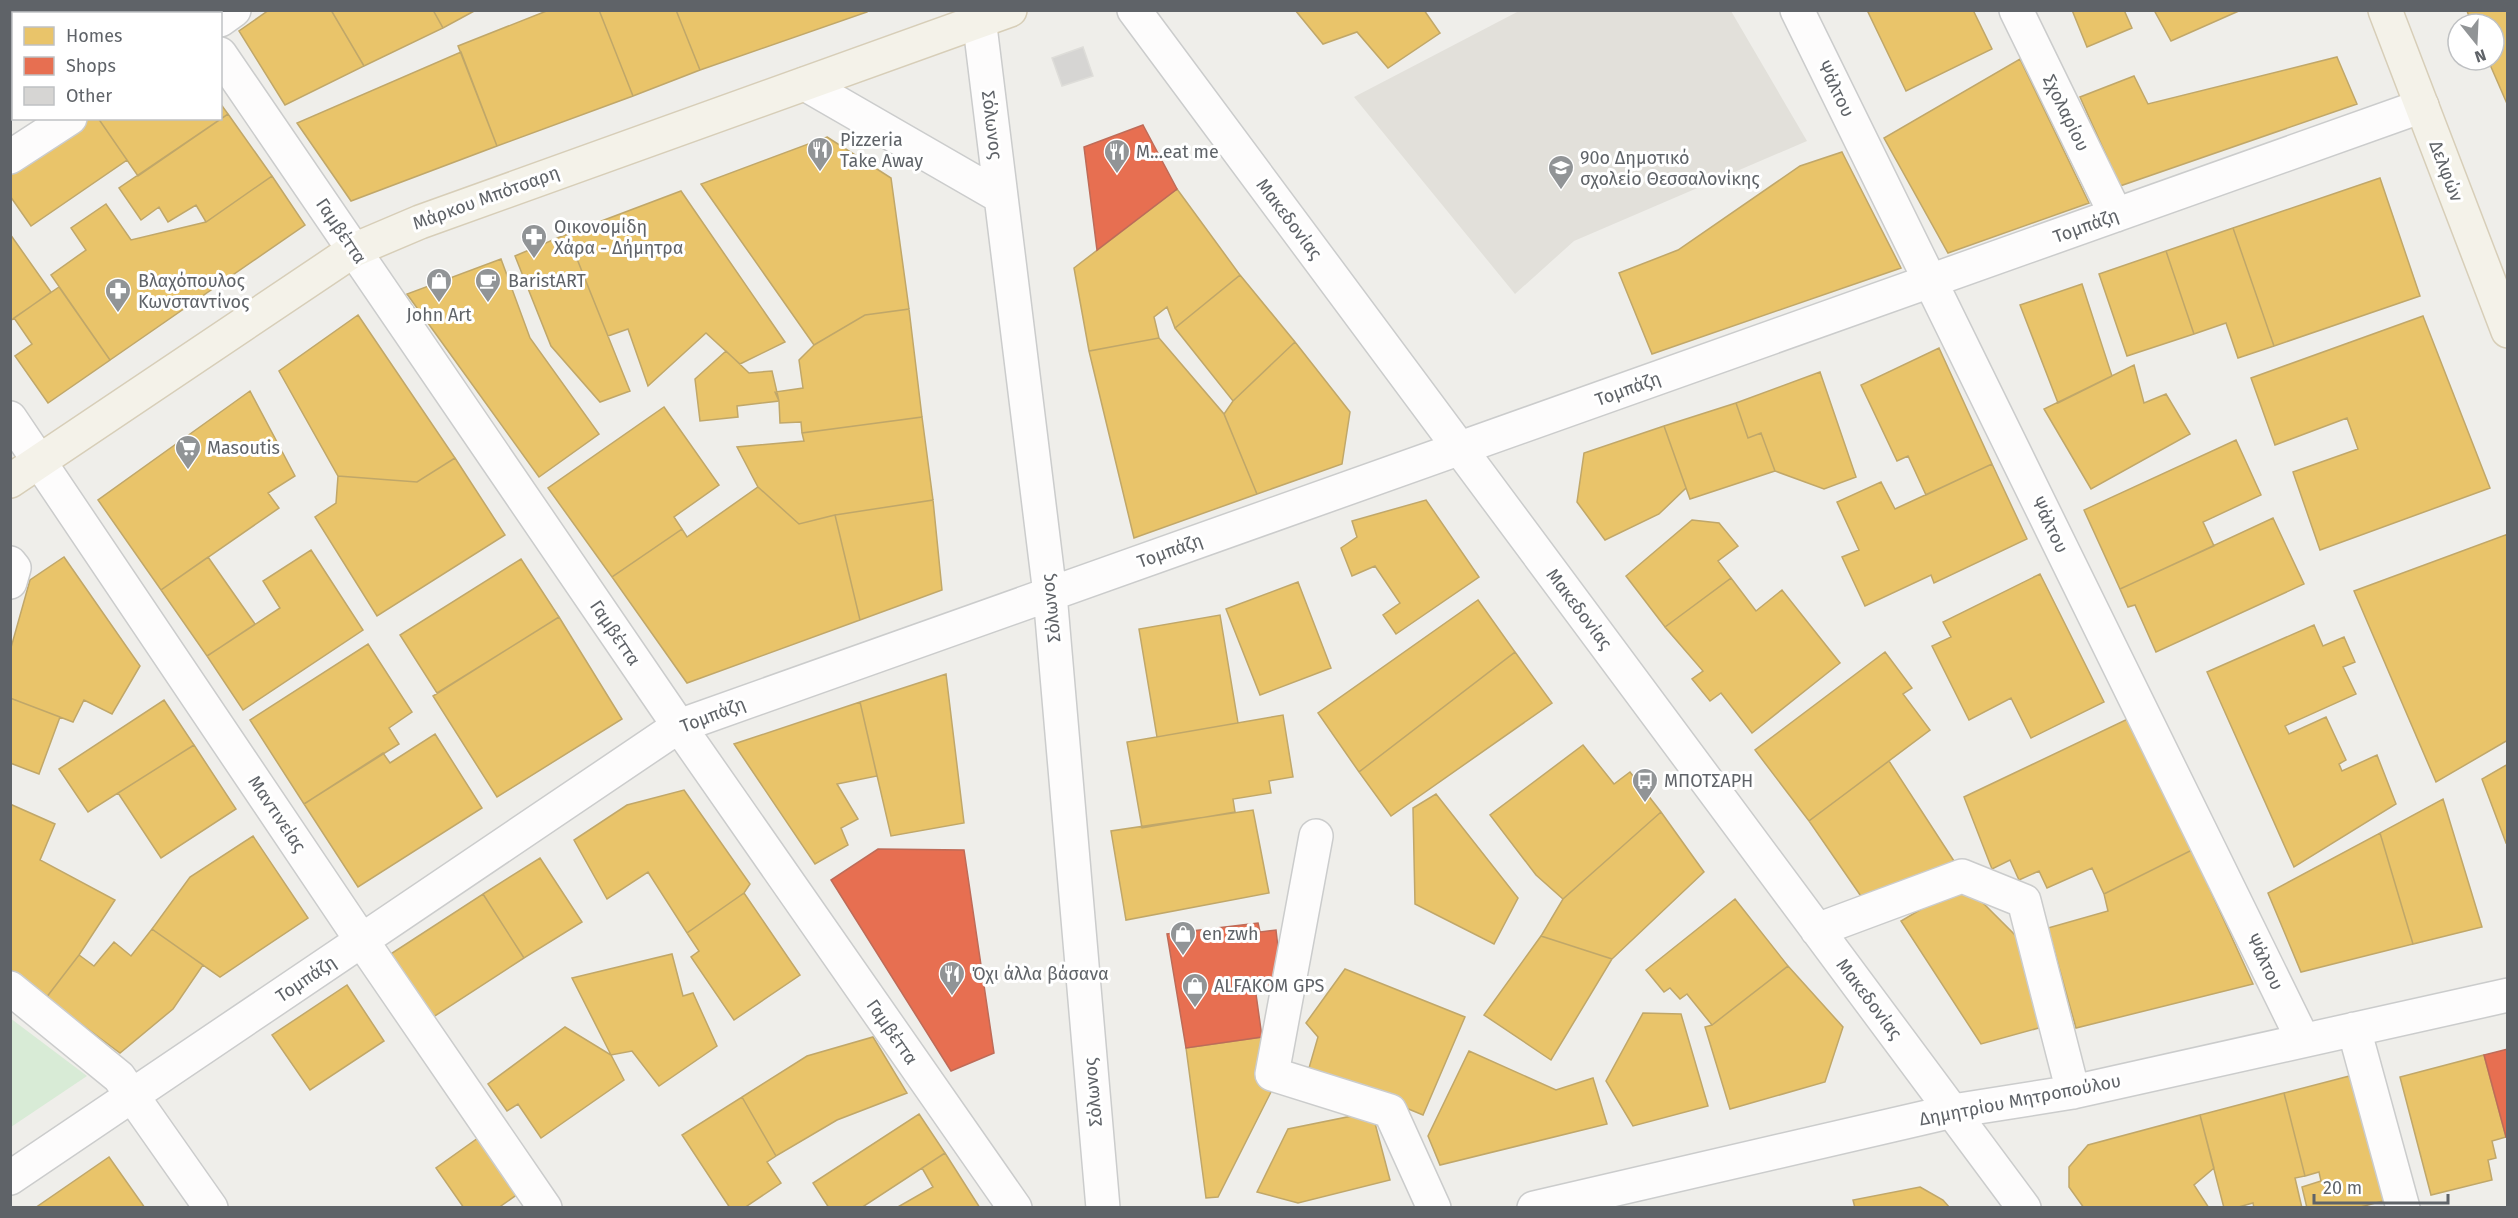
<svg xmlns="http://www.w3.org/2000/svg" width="2518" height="1218" viewBox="0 0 2518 1218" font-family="'Fira Sans',sans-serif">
<rect width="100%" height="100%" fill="#efeeea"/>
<path fill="#e2e0da" d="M1519 11H1731L1807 141 1574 241 1515 294 1354 97Z"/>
<path fill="#d8ebd6" d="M10 1018 87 1076 11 1127H10Z"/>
<path fill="#e9c46a" stroke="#c0a769" stroke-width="1.5" d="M157 10 159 14H15L19 10Z
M269 10H331L364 66 285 105 239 31Z
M331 10H433L443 28 364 66Z
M433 10H476L443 28Z
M549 10H599L633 96 497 146 458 46Z
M599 10H676L700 70 633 96Z
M676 10H867V12L700 70Z
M1295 10H1424L1440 33 1388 68 1357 32 1323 44Z
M1867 10H1973L1992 49 1906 91Z
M2072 10H2124L2132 28 2087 47Z
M2154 10H2241L2171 41Z
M2468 10H2508V106L2488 60H2494V24H2472L2467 11Z
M14 26V102L10 98V29Z
M461 52 497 146 351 201 297 123Z
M2337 57 2357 104 2120 186 2080 97 2134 76 2148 104Z
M2020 59 2089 203 1948 253 1884 138Z
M220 103 228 114 138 176 98 118H220Z
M228 114 272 176 206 222 196 205 168 222 159 207 141 220 119 188Z
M87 118H98L127 160 31 226 10 196V168Z
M827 137 891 178 909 309 865 315 814 345 701 184Z
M1842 152 1901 268 1652 354 1619 273 1678 250 1800 166Z
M272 176 305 225 110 360 51 275 86 250 71 228 106 204 131 240 206 222Z
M2380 178 2420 296 2274 346 2233 228Z
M1177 189 1240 275 1175 328 1167 307 1154 317 1159 338 1089 351 1074 268Z
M681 191 785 342 740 364 706 333 648 386 628 329 608 336 567 234Z
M2233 228 2274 346 2238 358 2226 323 2194 334 2166 251Z
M10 234 51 292 10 321Z
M567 234 630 391 600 402 551 346 515 256Z
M2166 251 2194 334 2127 356 2099 274Z
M501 259 530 338 599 434 539 477 407 294Z
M1240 275 1295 342 1233 401 1175 328Z
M2082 284 2112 376 2058 403 2020 305Z
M59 287 110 360 48 403 15 356 32 344 14 318Z
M909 309 922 417 802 433 801 422 780 423 779 401 775 392 803 388 799 360 814 345 865 315Z
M358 315 455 458 417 482 338 476 279 371Z
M2423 316 2490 488 2320 550 2293 472 2358 449 2347 418 2275 445 2251 378Z
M1159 338 1224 414 1257 494 1134 538 1089 351Z
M1295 342 1350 412 1342 464 1257 494 1224 414 1233 401Z
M1939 348 1992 464 1926 495 1908 456 1897 461 1861 385Z
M726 351 749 373 772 371 779 401 737 406 738 417 700 421 695 379Z
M2134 365 2144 403 2166 394 2190 434 2091 489 2044 409Z
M1820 372 1856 477 1824 489 1775 471 1761 433 1748 438 1736 403Z
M250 391 295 476 268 493 279 508 161 590 98 500Z
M1736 403 1748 438 1761 433 1775 471 1690 499 1664 426Z
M664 407 719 485 674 517 682 529 612 577 548 488Z
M922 417 933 500 835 515 799 524 758 487 737 447 804 441 802 433Z
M1664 426 1686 488 1659 514 1605 540 1577 502 1584 453Z
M2236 440 2261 495 2203 522 2214 546 2120 589 2084 510Z
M455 458 505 535 377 616 315 517 336 503 338 476 417 482Z
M1992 464 2027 539 1934 583 1931 575 1865 606 1842 557 1859 550 1837 502 1881 482 1895 509Z
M758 487 799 524 835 515 860 620 687 683 612 577 682 529 687 537Z
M933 500 942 590 860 620 835 515Z
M1426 500 1479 577 1396 634 1383 615 1400 603 1375 566 1352 576 1341 548 1357 537 1352 521Z
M2273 518 2304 584 2156 652 2135 605 2128 607 2120 589Z
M1692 520 1719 523 1738 546 1718 561 1731 578 1665 627 1626 576Z
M2508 534V740L2436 782 2354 591Z
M311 550 363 630 243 710 207 656 280 608 263 581Z
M64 557 140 666 112 714 84 700 73 722 10 698V651L30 580Z
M208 557 255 624 207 656 161 590Z
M521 559 559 617 437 693 400 635Z
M2040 574 2104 702 2031 738 2011 698 1969 720 1932 646 1951 637 1943 622Z
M1731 578 1756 611 1782 590 1840 663 1752 733 1721 693 1710 701 1692 679 1703 671 1665 627Z
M1298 582 1331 668 1260 695 1226 609Z
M1478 600 1515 652 1359 772 1318 713Z
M1220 615 1238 723 1157 737 1139 629Z
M559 617 622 719 497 797 433 696Z
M2314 625 2323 646 2344 637 2355 662 2343 667 2356 694 2285 726 2289 734 2326 717 2346 760 2339 764 2342 771 2377 755 2396 804 2294 867 2207 672Z
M368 644 412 712 389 728 399 744 304 804 250 720Z
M1515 652 1552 703 1391 816 1359 772Z
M1885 652 1912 688 1903 694 1930 730 1809 821 1755 750Z
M946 674 964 823 891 836 860 702Z
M10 698 60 717 39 774 10 763Z
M164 700 194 745 88 812 59 769Z
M860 702 877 776 837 784 858 819 841 828 848 845 815 864 734 744Z
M1283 715 1293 777 1269 781 1271 793 1233 799 1235 812 1142 828 1127 742Z
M2134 716 2192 850 2104 894 2092 868 2047 888 2039 871 2019 880 2010 860 1992 869 1964 797Z
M435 734 482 808 358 887 304 804 383 753 390 763Z
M194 745 236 809 161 858 118 793Z
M1583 745 1614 784 1630 772 1661 812 1563 899 1536 875 1490 815Z
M1889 761 1954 861 1865 902 1809 821Z
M2508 764V842L2506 843 2482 779Z
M684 790 750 884 744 893 687 933 648 872 607 899 574 840 627 805Z
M1436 794 1518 898 1494 944 1415 904 1413 808Z
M2443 799 2482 927 2413 944 2380 833Z
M10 804 55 824 40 860 115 900 79 955 46 998 10 969Z
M1253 810 1269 893 1126 920 1111 831Z
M1661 812 1704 872 1612 959 1541 936 1563 899Z
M2380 833 2413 944 2301 972 2268 893Z
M253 836 308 918 220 977 152 929 190 877Z
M2192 850 2253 984 2076 1028 2048 928 2108 911 2104 894Z
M540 858 582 922 524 958 483 894Z
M1964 884 2022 942 2046 1026 1981 1044 1901 921Z
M744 893 800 975 734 1020 691 957 699 951 687 933Z
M483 894 524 958 424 1023 383 959Z
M1735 899 1788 966 1712 1025 1687 994 1680 999 1670 988 1664 992 1646 970Z
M152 929 203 965 173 1009 120 1053 46 998 79 955 94 966 114 942 131 956Z
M1541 936 1612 959 1551 1060 1484 1015Z
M672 954 683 996 693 993 717 1046 659 1086 632 1051 611 1055 572 978Z
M1788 966 1843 1027 1825 1082 1730 1109 1705 1027 1712 1025Z
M1345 969 1465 1017 1423 1115 1309 1068 1318 1037 1306 1023Z
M347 985 384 1041 310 1090 272 1035Z
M1643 1013 1681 1014 1708 1106 1633 1126 1606 1081Z
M565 1027 611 1055 624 1080 541 1138 518 1104 507 1111 488 1084Z
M873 1037 907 1093 837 1120 776 1156 742 1097 807 1056Z
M1262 1037 1271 1092 1218 1197 1206 1198 1186 1048Z
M1469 1051 1556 1090 1593 1078 1607 1124 1440 1165 1428 1136Z
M2484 1055 2506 1137 2492 1141 2496 1158 2488 1160 2492 1180 2431 1195 2400 1077Z
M2361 1073 2394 1198 2357 1208H2307L2302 1187 2321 1181 2319 1172 2305 1176 2284 1093Z
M2284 1093 2305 1176 2295 1178 2302 1208H2254L2253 1203 2235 1208H2224L2200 1115Z
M742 1097 776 1156 767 1162 781 1183 744 1208H730L682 1135Z
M1372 1112 1390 1180 1298 1203 1257 1192 1288 1129Z
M919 1114 945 1153 861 1208H829L813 1183Z
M2200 1115 2214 1168 2194 1185 2209 1208H2084L2069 1187V1167L2088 1145Z
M485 1133 525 1189 498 1208H464L436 1168Z
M945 1153 980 1208H896L933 1187 922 1168Z
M109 1157 145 1208H35Z
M1920 1187 1943 1200 1950 1208H1855L1853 1200Z"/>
<path fill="#e76f51" stroke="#be6b58" stroke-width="1.5" d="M1143 125 1177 189 1097 250 1084 147Z
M878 849 964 850 994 1053 951 1071 831 880Z
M1258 923 1260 932 1276 930 1282 983 1255 987 1262 1037 1186 1048 1167 934Z
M2508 1049V1136L2506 1137 2484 1055Z"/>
<path fill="#d6d5d3" stroke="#deddd9" stroke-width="1.5" d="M1083 47 1093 76 1062 86 1052 58Z"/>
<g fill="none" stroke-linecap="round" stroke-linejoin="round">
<defs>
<path id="minor" d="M189 10 192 14
M978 10 1050 594 1103 1208
M1134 10 2024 1208
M1797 10 2303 1040
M2016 10 2116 215
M220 20 234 10
M220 54 679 726 1015 1208
M805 84 1001 197
M10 157 70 118
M10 418 362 941 545 1208
M10 563 14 568 10 582
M1316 836 1272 1074 1390 1111 1434 1208
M1817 930 1962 876 2024 901 2073 1092
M10 988 119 1077 211 1208
M2354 1029 2403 1208
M10 1178 679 726 2422 106
M1534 1208 1953 1111 2073 1092 2508 995"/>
<path id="major" d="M2385 10 2508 331
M10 481 354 250 420 222 1010 10"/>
</defs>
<use href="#minor" stroke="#cbcccc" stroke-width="36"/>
<use href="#major" stroke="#d7ceb8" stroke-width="36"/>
<use href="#minor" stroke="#fdfcfc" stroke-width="33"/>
<use href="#major" stroke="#f4f2e9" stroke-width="33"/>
</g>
<defs>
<symbol id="restaurant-pin" viewBox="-11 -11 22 30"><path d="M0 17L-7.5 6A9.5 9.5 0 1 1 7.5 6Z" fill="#919496" stroke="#fff"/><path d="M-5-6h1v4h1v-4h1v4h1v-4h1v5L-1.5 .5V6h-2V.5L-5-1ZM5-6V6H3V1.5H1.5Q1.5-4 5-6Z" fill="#fff"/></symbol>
<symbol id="school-pin" viewBox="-11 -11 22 30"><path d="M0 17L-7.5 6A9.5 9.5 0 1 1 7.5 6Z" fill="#919496" stroke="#fff"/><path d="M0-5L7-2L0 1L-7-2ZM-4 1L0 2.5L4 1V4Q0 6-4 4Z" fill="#fff"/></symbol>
<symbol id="pharmacy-pin" viewBox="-11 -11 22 30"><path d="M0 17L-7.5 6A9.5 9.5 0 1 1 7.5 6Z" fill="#919496" stroke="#fff"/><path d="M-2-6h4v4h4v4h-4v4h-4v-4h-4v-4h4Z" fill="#fff"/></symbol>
<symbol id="shop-pin" viewBox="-11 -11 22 30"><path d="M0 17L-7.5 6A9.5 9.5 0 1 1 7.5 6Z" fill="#919496" stroke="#fff"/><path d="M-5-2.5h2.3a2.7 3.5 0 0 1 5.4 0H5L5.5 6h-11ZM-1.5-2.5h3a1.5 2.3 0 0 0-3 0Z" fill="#fff"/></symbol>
<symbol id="cafe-pin" viewBox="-11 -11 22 30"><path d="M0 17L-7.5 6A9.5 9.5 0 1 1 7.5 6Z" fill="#919496" stroke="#fff"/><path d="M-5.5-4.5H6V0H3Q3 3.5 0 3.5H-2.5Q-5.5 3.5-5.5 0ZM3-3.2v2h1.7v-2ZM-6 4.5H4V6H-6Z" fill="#fff"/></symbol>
<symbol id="supermarket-pin" viewBox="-11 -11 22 30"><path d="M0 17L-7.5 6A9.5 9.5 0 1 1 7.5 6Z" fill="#919496" stroke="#fff"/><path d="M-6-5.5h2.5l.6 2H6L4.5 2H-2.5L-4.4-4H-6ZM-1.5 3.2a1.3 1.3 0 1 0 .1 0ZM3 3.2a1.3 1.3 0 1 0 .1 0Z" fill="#fff"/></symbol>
<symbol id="bus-pin" viewBox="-11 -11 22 30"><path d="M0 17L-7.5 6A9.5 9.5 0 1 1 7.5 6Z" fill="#919496" stroke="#fff"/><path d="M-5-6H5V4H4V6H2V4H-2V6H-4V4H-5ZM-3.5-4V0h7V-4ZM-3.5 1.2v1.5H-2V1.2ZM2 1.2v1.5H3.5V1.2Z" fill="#fff"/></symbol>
</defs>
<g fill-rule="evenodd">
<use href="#restaurant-pin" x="805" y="135" width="30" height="40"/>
<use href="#restaurant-pin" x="1102" y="137" width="30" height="40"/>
<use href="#school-pin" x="1546" y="153" width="30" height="40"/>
<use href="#pharmacy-pin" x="519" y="222" width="30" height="40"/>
<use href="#shop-pin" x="424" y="266" width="30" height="40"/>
<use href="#cafe-pin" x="473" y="266" width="30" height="40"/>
<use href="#pharmacy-pin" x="103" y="276" width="30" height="40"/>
<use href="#supermarket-pin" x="173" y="433" width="30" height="40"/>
<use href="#bus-pin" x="1630" y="766" width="30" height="40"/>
<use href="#shop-pin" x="1168" y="919" width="30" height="40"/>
<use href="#restaurant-pin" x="937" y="959" width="30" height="40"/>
<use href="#shop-pin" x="1180" y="971" width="30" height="40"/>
</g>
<g text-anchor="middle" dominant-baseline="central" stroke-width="6" stroke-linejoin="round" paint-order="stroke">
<g font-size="18" fill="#5f6368" stroke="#fff">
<text transform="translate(1836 89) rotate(64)">Ψάλτου</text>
<text transform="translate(2066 113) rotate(64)">Σχολαρίου</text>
<text transform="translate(992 125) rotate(83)">Σόλωνος</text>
<text transform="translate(2446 171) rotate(69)">Δελφών</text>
<text transform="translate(486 198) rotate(-20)">Μάρκου Μπότσαρη</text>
<text transform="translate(1289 219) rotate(53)">Μακεδονίας</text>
<text transform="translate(2086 226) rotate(-20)">Τομπάζη</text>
<text transform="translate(341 231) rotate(56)">Γαμβέττα</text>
<text transform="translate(1628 389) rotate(-20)">Τομπάζη</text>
<text transform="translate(2050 525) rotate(64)">Ψάλτου</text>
<text transform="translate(1170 551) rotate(-20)">Τομπάζη</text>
<text transform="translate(1051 608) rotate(-96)">Σόλωνος</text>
<text transform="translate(1579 609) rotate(53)">Μακεδονίας</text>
<text transform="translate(615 633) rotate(56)">Γαμβέττα</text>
<text transform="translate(713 715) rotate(-21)">Τομπάζη</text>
<text transform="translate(277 814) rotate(56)">Μαντινείας</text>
<text transform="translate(2265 962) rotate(64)">Ψάλτου</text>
<text transform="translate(306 979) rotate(-34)">Τομπάζη</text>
<text transform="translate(1869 999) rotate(53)">Μακεδονίας</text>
<text transform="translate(892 1032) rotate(55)">Γαμβέττα</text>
<text transform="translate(1093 1092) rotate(-95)">Σόλωνος</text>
<text transform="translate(2020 1100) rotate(-11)">Δημητρίου Μητροπούλου</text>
</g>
<g font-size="18" fill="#5f6368" stroke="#fff" text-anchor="start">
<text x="840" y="140">Pizzeria<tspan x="840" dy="21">Take Away</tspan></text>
<text x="1136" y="152">M...eat me</text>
<text x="1580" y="158">90ο Δημοτικό<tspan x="1580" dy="21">σχολείο Θεσσαλονίκης</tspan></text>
<text x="554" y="227">Οικονομίδη<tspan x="554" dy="21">Χάρα - Δήμητρα</tspan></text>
<text x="138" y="281">Βλαχόπουλος<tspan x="138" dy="21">Κωνσταντίνος</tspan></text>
<text x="508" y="281">BaristART</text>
<text x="439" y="315" text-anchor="middle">John Art</text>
<text x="207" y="448">Masoutis</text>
<text x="1664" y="781">ΜΠΟΤΣΑΡΗ</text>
<text x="1202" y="934">en zwh</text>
<text x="972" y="974">Όχι άλλα βάσανα</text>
<text x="1214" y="986">ALFAKOM GPS</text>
</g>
</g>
<rect width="2518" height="1218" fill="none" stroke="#5f6368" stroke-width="24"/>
<rect x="12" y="12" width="210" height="108" fill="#ffffff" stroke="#bfc1c3" stroke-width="1.5"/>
<rect x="24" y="27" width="30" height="18" fill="#e9c46a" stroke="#bfc1c3" stroke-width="1.5"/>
<text x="66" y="42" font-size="18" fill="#5f6368">Homes</text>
<rect x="24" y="57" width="30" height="18" fill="#e76f51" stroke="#bfc1c3" stroke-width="1.5"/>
<text x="66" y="72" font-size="18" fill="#5f6368">Shops</text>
<rect x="24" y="87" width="30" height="18" fill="#d6d5d3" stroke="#bfc1c3" stroke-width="1.5"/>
<text x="66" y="102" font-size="18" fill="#5f6368">Other</text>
<g transform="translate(2476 42) rotate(162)"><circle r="28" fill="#ffffff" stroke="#bfc1c3" stroke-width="1.5"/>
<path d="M0-4.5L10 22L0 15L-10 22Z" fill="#919496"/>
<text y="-9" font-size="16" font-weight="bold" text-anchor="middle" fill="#5f6368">N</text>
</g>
<path d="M2314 1194v9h134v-9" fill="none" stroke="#5f6368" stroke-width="3"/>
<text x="2323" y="1194" font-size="18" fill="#5f6368" stroke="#ffffff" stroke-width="4.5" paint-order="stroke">20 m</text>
</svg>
